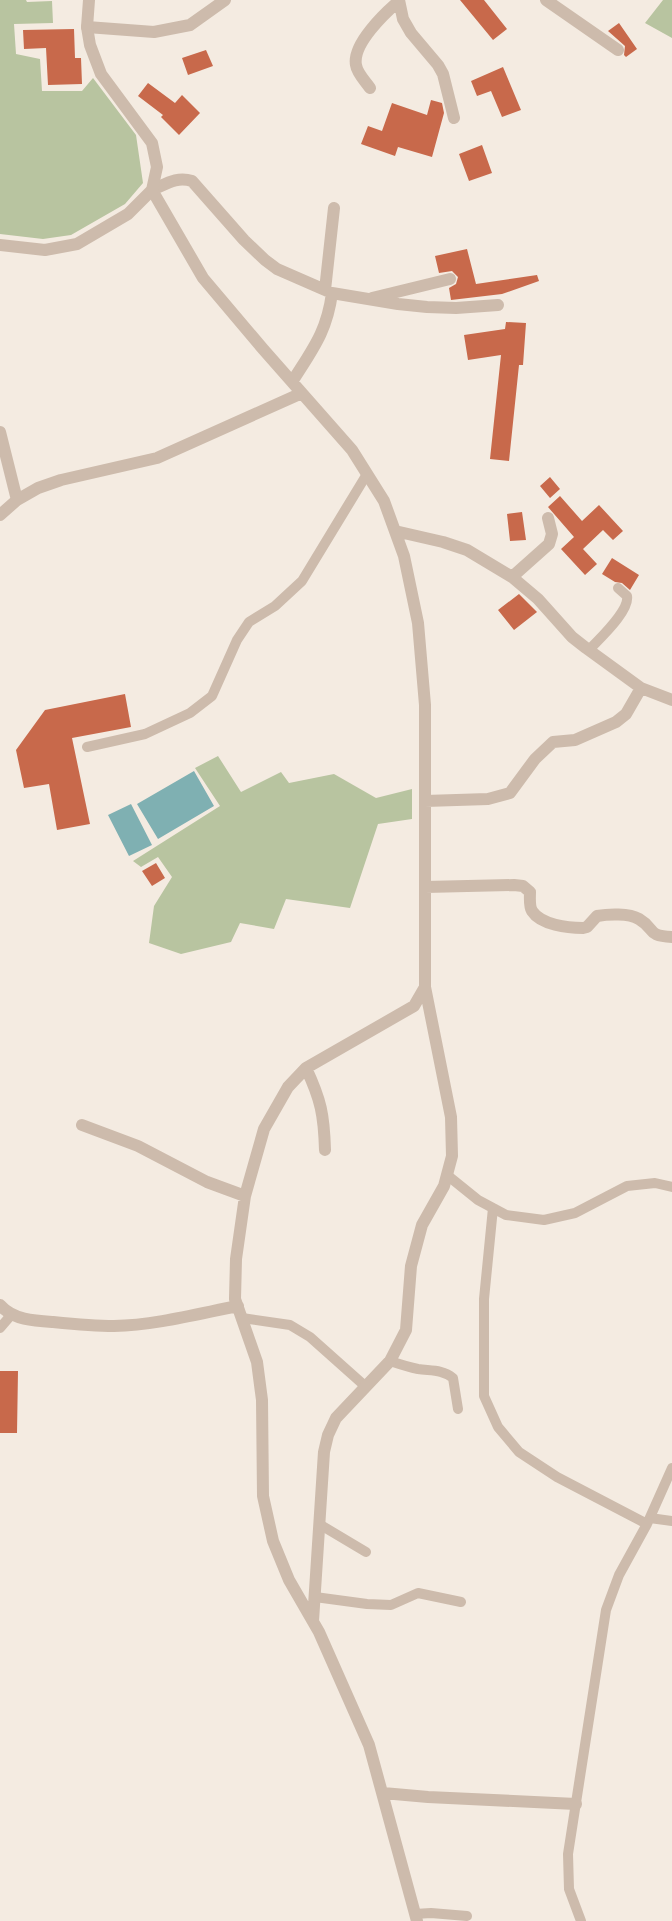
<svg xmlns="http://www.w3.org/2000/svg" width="672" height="1921" viewBox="0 0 672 1921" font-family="Cabin,sans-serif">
<rect width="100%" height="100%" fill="#f4ebe1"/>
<path fill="#b8c4a0" d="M0 0H26L27 2 52 1 53 23 14 24 16 54 40 59 42 91H82L93 78 136 135 143 183 125 204 71 235 43 239 0 234Z
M663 0H672V38L645 23Z
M218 756 241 792 281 772 289 783 334 774 376 798 412 789V819L378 824 350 908 286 899 274 929 240 923 231 942 181 954 149 943 154 906 172 877 158 857 141 867 133 861 220 806 195 768Z"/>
<path fill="#7fb0b2" d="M194 771 214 806 158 839 137 804Z
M131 804 152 845 129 856 108 815Z"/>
<path fill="#c8694b" d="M460 0H484L507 29 493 40Z
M619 23 637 49 626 57 624 55 625 46 608 31Z
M74 29 75 58H81L82 84 48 85 46 48 24 49 23 30Z
M206 50 213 66 188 75 182 58Z
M503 67 521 110 502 117 491 91 477 96 471 81Z
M148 83 175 103 182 95 200 113 179 135 161 117 163 115 138 96Z
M431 100 442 103 444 113 432 157 398 147 395 156 361 144 368 126 382 131 392 103 427 115Z
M482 145 492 173 469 181 459 154Z
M467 249 476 284 537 275 539 281 502 294 451 300 449 288 456 284 458 277 452 271 439 273 435 256Z
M506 322 526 323 523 365H519L509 461 490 459 501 355 468 360 464 335 505 329Z
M550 477 560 489 550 498 540 486Z
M560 496 582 521 599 505 623 531 613 540 603 530 583 549 597 564 585 575 561 549 574 537 548 507Z
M522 512 526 540 510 541 507 514Z
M612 558 639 575 630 590 622 583 615 582 602 574Z
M519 594 537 612 514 630 498 610Z
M125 694 131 727 72 738 90 824 57 830 49 784 24 788 16 750 45 710Z
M156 863 165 878 152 886 142 871Z
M0 1371H18L17 1433H0Z"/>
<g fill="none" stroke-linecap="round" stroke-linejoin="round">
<path stroke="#cdbbac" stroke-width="10" d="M589 650C599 639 630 611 627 596L618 588
M87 747 145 734 190 713 212 696 237 640 249 622 275 606 302 581 367 474
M447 1175 478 1200 506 1215 544 1220 575 1213 627 1186 655 1183 672 1187
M493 1208 484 1299V1396L498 1427 519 1452 557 1477 647 1524
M242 1318 290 1325 310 1337 365 1386
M0 1328 12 1314
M390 1361C399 1364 408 1367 418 1369 430 1371 442 1369 453 1378L458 1409
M650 1518 672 1521
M319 1524 366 1552
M315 1597 367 1604 391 1605 418 1593 461 1602
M415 1914 431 1913 467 1916
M581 1921 569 1889 568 1854 606 1610 619 1575 647 1524 672 1468"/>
<path stroke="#cdbbac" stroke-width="12" d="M399 0 403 19 411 33 438 65 443 74 454 118
M546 0 618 50
M87 27 154 32 190 25 225 0
M370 88C365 81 357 73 356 65 352 44 385 13 399 1
M325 290 334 208
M372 298 450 279
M292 382C312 350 327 332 332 293
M0 432 17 500
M0 515 17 500 38 488 61 480 157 458 302 393
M395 531 443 542 467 550 512 577 538 599 572 637 586 648 641 688 672 700
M512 577 549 544 552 534 548 518
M425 801 488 799 510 793 535 759 553 742 575 740 616 722 626 714 641 688
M425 887 514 885 523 886 530 892C530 898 529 906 532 911 541 925 568 928 583 928L587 927 597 916C608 914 629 913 639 919 656 929 646 936 672 937
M306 1068C321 1100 324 1115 325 1150
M82 1125 138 1146 207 1182 245 1196
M0 1305C13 1320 35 1321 53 1322 73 1324 94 1326 114 1326 155 1325 197 1314 238 1306
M313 1621 324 1452 328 1435 336 1418 390 1361 406 1330 411 1266 422 1225 444 1186 452 1156 451 1117 425 987
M383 1793 428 1797 576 1804
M417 1921 369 1745 319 1632 289 1580 273 1541 263 1496 262 1400 257 1362 235 1299 236 1259 245 1196 264 1129 288 1087 306 1068 414 1006 425 987V705L418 623 404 556 384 501 352 450 263 349 203 278 152 190C166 184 177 176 192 181L244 240 265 260 277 269 332 293 398 304 427 307 456 308 498 305"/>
<path stroke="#cdbbac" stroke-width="12" d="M0 245 45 250 77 244 128 214 152 190 157 167 152 143 101 74 90 45 87 27 89 0"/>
</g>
</svg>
